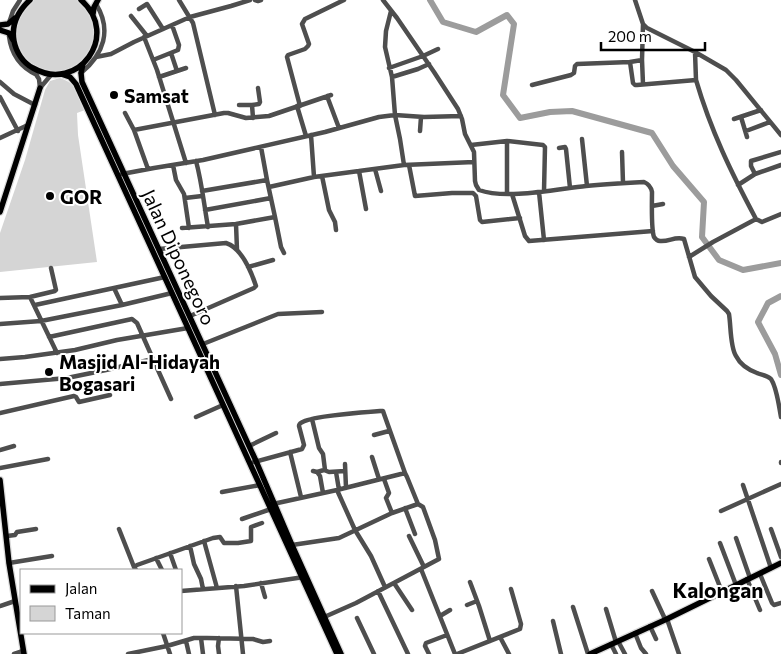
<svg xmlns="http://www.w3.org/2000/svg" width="781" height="654" viewBox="0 0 781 654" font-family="Commissioner,sans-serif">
<rect width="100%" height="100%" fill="#fff"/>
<path fill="#d5d5d5" d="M30 0H81L87 5 97 32 83 64 61 74 31 67 17 49 15 21Z
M60 78C78 84 78 94 85 110L77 113 78 135 97 262 0 272V233L25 160 45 90 50 81Z"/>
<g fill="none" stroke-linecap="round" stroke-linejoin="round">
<path stroke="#9c9c9c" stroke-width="6" d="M430 0 443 22 476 32 507 15 514 24 503 95 520 118 550 112 572 111 652 133 673 166 704 202 702 237 719 260 743 270 781 263
M781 296 768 303 758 322 775 354 781 375"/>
<defs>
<path id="major" d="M30 0C18 11 11 24 14 41 16 52 23 63 33 68 78 94 121 35 81 0
M93 14 94 7 98 0
M0 25 8 24 15 18
M0 30 9 33 13 40
M83 64 81 73 82 82 256 461 292 545 341 654
M61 74 70 77 76 84 188 328 337 654
M0 212 40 88
M0 480 9 563 24 654
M590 654 667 619 781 563"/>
</defs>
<use href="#major" stroke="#dbdbdb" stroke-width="8"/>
<path stroke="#4e4e4e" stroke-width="4.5" d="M179 0 193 23 215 115
M255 0 258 1 261 0
M383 0 397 18 434 72 458 109 462 119 465 134 474 152 475 181 476 185 479 190C506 200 557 189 586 186 606 184 625 183 644 182 649 184 651 187 652 192 652 202 651 229 654 237 656 240 657 241 660 241 669 242 675 236 684 239L695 277 711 296 727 311 729 314C731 326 730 347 736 356 740 364 749 370 757 373 761 375 767 375 771 379 777 388 779 407 781 417
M635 0 643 24 647 28 695 52 726 70 736 80 781 135
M139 9 147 4 163 29
M391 11 386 31 385 47 392 77 395 115 400 139 404 165
M131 16 147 36
M9 23 13 11 20 0
M643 24 642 60 630 62 633 83 635 85H637L696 80C711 131 731 172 756 219L713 242 689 257
M9 36C11 54 20 67 37 75
M144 37 157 70 186 163
M695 52 696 80
M171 53 177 71
M96 57 111 54 134 42 190 17 231 6 250 0
M153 60 178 50 179 45 172 25
M642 60 643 84
M389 68 423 56 438 49
M35 73 39 79 40 88
M81 73C104 54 112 30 96 4
M159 77 186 68
M392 77 418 69 429 64
M0 82 14 94 35 105
M532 85 571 75 574 73 575 66 577 64 630 62
M40 88 51 75
M327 96 339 128
M0 97 18 131
M239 105H252
M297 106 306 136
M300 106 287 57 288 55 305 49 308 46 309 44 302 24 305 19 344 0
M125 113 134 130 224 113H228L246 118 269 116 331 95
M741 117 747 137
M253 118 252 105 259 104 260 102 258 88
M734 119 761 110
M134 130 148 169
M420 131 421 117
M746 131 770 122
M311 135 314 177
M0 138 28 125
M582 139 587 186
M507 141V193
M471 145 507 141 543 145 545 147 544 191
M261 147 267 180
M559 148 565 147 566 149 570 188
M622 152 623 183
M196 161C202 183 204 205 208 227
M173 165 176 180 184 194 189 228
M409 165 415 196 452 193H473L476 196 480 220 482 222 520 218
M375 169 381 191
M359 171 366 209
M122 174 154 168 203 160 325 132 379 117 395 115 424 117 461 116
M755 174 751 166V161L781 152
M322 176 329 210 335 222 336 230
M738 185 755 174 781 165
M269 187 314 177 404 165 474 162
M202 191 267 180 275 217
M539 192 544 240
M512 194 525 236 529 241 653 231
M185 198 202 196
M652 206 663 204
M205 210 271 198
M756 219 762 222 781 214
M182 228 236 224
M159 249 226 243C242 248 251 271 256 286L254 288 190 316
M237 250 236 224 275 217 281 247 284 253
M248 267 273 260
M114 288 122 305
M30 297 57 353
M0 298 30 297 55 291 56 290 51 268
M35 305 165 277
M0 324 41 321 122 305 172 293
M203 344 278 314 322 312
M0 359 25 357 75 350 117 340 188 328
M153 359 171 399
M0 384 67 378 106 370 153 359 137 323 132 319 49 337
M0 413 74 396 76 397 79 402 110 395
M196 417 223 405
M312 419 319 448 323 454 325 470
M374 435 389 431
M249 446 276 433
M0 450 14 446
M290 452 301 497
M372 457 379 479
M254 462 302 449 304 445 299 426C299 425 300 423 301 423 308 416 367 412 380 411H383L384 414 405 473
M781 462V463
M345 464 346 488
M0 468 48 459
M313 471 317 472 320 476 323 493
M317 472 324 470 329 472 345 471
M336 472 339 490
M384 479 389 493 386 498 392 513
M743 485 771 568
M337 490 355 530 371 556 385 587
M222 492 260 485
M273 504 337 490 405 473 407 477 418 504 392 513 339 538 292 545
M405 508 415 534
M721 511 781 484
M242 519 271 509
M119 529 134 567
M771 529 781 557
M7 536 15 535 17 532 36 529
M409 536 424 567
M736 538 750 578
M204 541 217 588
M720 543 736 585
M190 546 194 564 201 579 203 589
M170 553 176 570
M156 558 162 570
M709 559 722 592
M9 563 52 556
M421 569 455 654
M136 570 134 567 137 565 213 538 220 537 224 543H238L251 541V527L262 523
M760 574 772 603 774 605 781 603
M747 579 760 610
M470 582 479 606 490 641
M261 583 265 597
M394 583 412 610
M236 586 243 654
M181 591 244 586 304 577
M378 591 408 654
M652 591 665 619
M467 605 477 601
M0 606 15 601
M573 607 588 654
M606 609 616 642
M440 616 450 610
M322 618 356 603 439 559 435 540 423 507 418 504
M357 618 374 654
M667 619 679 654
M553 621 561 654
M650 626 656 639
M163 633 170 654
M635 633 641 648 646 654
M500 637 509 654
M201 638 203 654
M219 638 218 646 219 654
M186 641 189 654
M618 641 625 654
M611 644 616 654
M14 654 23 651
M128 654 167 646 194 638H207L253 639 263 642 270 641
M429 654 425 646 426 643 447 635
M457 654 520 629 521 624 511 589"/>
<use href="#major" stroke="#000" stroke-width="5.5"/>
</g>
<g fill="#000" stroke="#fff" stroke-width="2">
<circle cx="114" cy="95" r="5"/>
<circle cx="50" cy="196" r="5"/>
<circle cx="49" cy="372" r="5"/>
</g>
<g text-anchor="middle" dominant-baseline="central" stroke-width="4" stroke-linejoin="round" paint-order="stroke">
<g font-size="19" font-weight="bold" fill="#000" stroke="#fff" text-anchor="start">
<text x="124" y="95">Samsat</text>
<text x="60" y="196">GOR</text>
<text x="59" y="361">Masjid Al-Hidayah<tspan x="59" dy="22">Bogasari</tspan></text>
</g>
<g font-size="19" fill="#000" stroke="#fff">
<text transform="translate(179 257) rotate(65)">Jalan Diponegoro</text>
</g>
<g font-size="21" font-weight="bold" fill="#000" stroke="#fff">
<text x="718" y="589">Kalongan</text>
</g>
</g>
<rect x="20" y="569" width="162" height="65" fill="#ffffff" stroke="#999999"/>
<rect x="30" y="585" width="25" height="8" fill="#000000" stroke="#999999"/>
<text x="65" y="594" font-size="15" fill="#000000">Jalan</text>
<rect x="30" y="606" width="25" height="15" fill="#d5d5d5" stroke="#999999"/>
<text x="65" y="619" font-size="15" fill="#000000">Taman</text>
<path d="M601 42v8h104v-8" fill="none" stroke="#000000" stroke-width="2.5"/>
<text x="608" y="42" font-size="15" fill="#000000" stroke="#ffffff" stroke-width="4" paint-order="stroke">200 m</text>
</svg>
